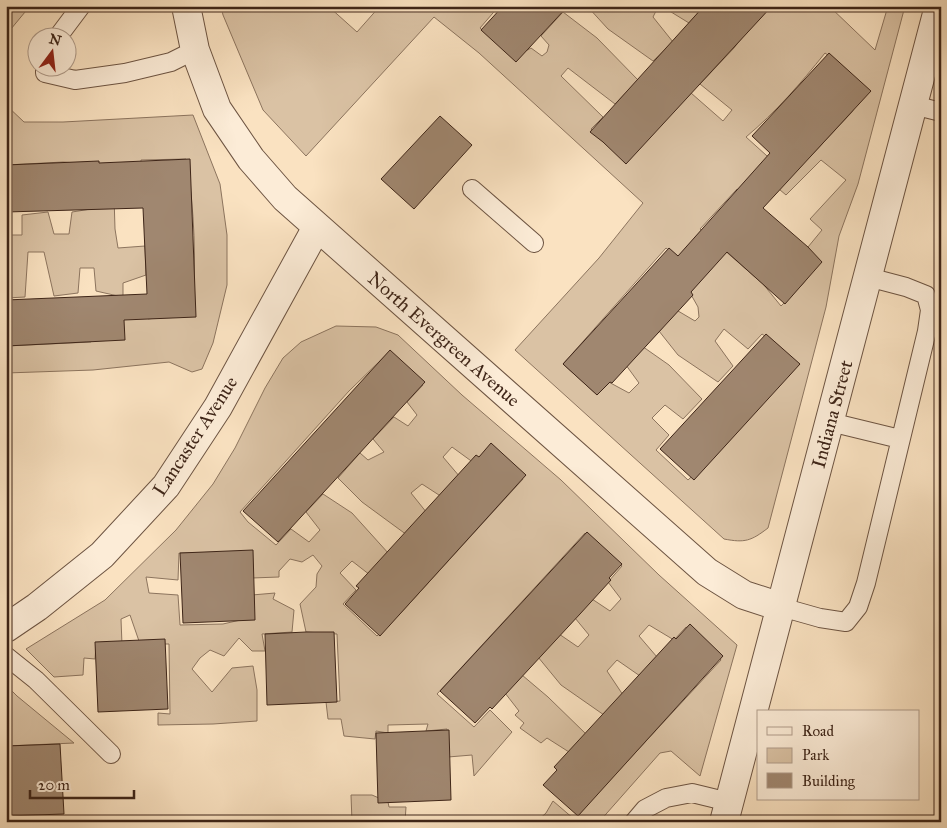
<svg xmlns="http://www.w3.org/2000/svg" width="947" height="828" viewBox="0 0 947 828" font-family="'IM FELL Great Primer',serif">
<rect width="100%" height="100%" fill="#fae2c1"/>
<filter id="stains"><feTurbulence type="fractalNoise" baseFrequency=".004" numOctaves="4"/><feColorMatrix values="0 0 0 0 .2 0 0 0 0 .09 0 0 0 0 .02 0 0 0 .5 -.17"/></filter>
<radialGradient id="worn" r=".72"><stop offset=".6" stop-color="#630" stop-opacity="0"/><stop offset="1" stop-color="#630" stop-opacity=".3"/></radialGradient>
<path fill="#dac2a4" stroke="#8c745e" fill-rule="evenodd" d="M11 6H30L6 35V12Z
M221 6H328L357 32 380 6H499L480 28 513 58 531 48 542 56 547 52 549 45 541 36 563 12 597 38 638 80 615 104 568 68 561 76 603 117 591 129 603 142 627 160 691 93 723 121 732 110 700 84 734 48 767 6H829L875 50 888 6H905L858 184 839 236 826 307 768 528C751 541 745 543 724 539L515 350 599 258 643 203 479 53 434 17 306 156 263 110 223 15ZM825 53 845 68 865 90 852 112 809 158 787 174 746 137C776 112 801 83 825 53ZM821 160 846 180 810 219 822 230 808 247 818 264 802 285 781 306 763 284 700 229 737 189 757 202 773 184 786 195ZM666 248 685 263 689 291 698 307 699 317 695 321 673 308 655 326 678 355 718 382 733 366 715 341 724 329 748 349 762 334 779 346 726 444 688 480 656 450 669 435 652 418 665 405 683 419 702 399 669 365 639 344 623 361 639 383 629 393 605 380 594 392 563 364Z
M587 6H704L689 23 663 7 656 11 653 17 673 42 653 61 608 29Z
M6 105 24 122H63L193 115 220 184 227 235V285L213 343 202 369 192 372 169 362 93 370 6 373V346L91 342 118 296 96 291 94 268H80L78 293 54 296 44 252H28L25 297 6 298V235H22V215L48 212 54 234H69L72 212 91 209 90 164 63 162 6 165ZM186 159C195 209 196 262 193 313L148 319 123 296V283L146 275 145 246 118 248 115 229 114 196 141 178V160Z
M336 326 376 327 398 335 462 395 561 480 659 575 737 645 700 776 671 751 660 753 599 822H536L546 813 553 801 574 819 721 660 703 637 686 627 674 640 649 625 639 636 657 657 640 676 617 660 607 671 623 695 604 715 561 685 538 657 559 634 578 647 589 635 575 618 592 599 610 611 621 599 608 582 622 566 585 533 437 694 474 727 490 710 512 732 474 776 472 755 448 757 447 729 426 731 428 724 388 725V733L376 731 375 739 344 736 341 719H328L326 702 340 701 337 634 306 632 300 604 316 587 317 574 322 566 313 555 302 562 290 559 279 571V577L252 578 251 552 179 553 178 580 146 577 149 593 178 595 180 625 223 624 249 618 252 595 275 593 273 599 294 610 292 632 262 634 265 651H252L239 638 224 656 210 650 200 658 192 669 212 692 232 668 253 666 257 690V721L213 724 158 725V713L170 714 169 644H140L130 615 121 619 122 645H96L95 659 84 658 83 675 54 677 26 649 105 600 176 530 213 484 235 448 265 388 283 358 301 342ZM388 353 423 385 407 402 417 415 408 426 394 417 373 439 384 452 368 460 360 453 338 478 362 502 407 535 427 513 411 493 422 484 442 497 460 477 443 457 452 447 474 463 489 447 523 479 399 615 377 636 343 604 356 590 340 573 352 561 370 575 389 554 352 513 323 494 306 512 320 530 309 542 291 529 276 545 248 522 240 512 349 391Z
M522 675 548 697 586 734 569 752 547 738 541 743 520 728 524 723 515 715 519 711 505 693Z
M6 685 17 696 74 743 6 746Z
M351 795H372L388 802 389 807H406L405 822H352Z"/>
<path fill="#a08770" stroke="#3e2518" d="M503 6H568L516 62 481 30Z
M704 6H772L626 164 603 142 590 132Z
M829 53 871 91 763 208 808 247 822 262 785 304 727 252 691 292 693 295 612 383 610 382 597 395 563 364 669 248 678 256 770 153 752 136Z
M440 116 472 145 414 209 381 179Z
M190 159 196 317 124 320 125 340 6 346V300L147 294 143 208 6 212V165L99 161V163Z
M766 334 800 364 694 480 660 449Z
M390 350 425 382 278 542 243 511Z
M491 443 526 475 380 636 345 604 359 588 356 586 476 455 479 457Z
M587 532 622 564 609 578 611 580 580 614 492 709 490 707 475 723 440 691Z
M253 550 255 620 183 623 180 553Z
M690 624 723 656 578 816 543 785 557 770 554 767 674 637 676 639Z
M306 632H334L337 702 267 705 265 634Z
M165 639 168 709 98 712 95 642Z
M449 730 451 800 378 803 376 733Z
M60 744 64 814 6 816V746Z"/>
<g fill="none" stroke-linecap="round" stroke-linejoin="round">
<defs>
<path id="service" d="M57 38 81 6
M45 68V73L75 80 125 73 171 62 195 50
M913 105 941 112
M472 189 534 243
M830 422 900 439
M781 607 820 618 846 622 858 607 866 583 927 331 930 310 926 295 906 287 868 277
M6 656 36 680 111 754
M634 822 645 809 666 798 692 793 729 802"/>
<path id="minor" d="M186 6 195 50 217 109 251 159 285 198 707 572 744 595 781 607
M6 628 37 607 102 555 166 486 218 407 317 227
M724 822 939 6"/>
</defs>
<use href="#service" stroke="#6d5442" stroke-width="20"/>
<use href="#minor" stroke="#6d5442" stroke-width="30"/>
<use href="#service" stroke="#fcecd7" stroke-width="18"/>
<use href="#minor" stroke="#fcecd7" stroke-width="28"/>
</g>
<g text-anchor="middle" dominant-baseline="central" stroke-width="5" stroke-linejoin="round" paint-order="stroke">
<g font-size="19" fill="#3e2518" stroke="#fcecd7">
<text transform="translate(444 339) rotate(41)">North Evergreen Avenue</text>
<text transform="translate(832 414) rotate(-75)">Indiana Street</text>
<text transform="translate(195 436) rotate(-57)">Lancaster Avenue</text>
</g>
</g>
<rect width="947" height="828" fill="none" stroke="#fae2c1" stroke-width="25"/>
<rect x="8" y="8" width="932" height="813" fill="none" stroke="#3e2518" stroke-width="2.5"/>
<rect x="12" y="12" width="922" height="803" fill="none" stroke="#3e2518"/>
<rect x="757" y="710" width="162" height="90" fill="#fcecd7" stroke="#b09c8b"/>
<rect x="767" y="727" width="25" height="8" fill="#fcecd7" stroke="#b09c8b"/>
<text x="802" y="736" font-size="15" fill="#3e2518">Road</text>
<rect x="767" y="748" width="25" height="15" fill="#dac2a4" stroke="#b09c8b"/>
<text x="802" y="760" font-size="15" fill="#3e2518">Park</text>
<rect x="767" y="773" width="25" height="15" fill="#a08770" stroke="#b09c8b"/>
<text x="802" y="786" font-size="15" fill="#3e2518">Building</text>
<g transform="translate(52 52) rotate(15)"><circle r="24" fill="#fcecd7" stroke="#b09c8b"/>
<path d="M0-4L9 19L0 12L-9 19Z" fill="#8f2418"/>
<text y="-8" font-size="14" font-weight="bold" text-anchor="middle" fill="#3e2518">N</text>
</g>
<path d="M30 790v8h104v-8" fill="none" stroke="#3e2518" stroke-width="2.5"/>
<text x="38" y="790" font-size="15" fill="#3e2518" stroke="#fcecd7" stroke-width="4" paint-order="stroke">20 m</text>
<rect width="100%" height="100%" filter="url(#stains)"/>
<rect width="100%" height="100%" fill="url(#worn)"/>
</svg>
